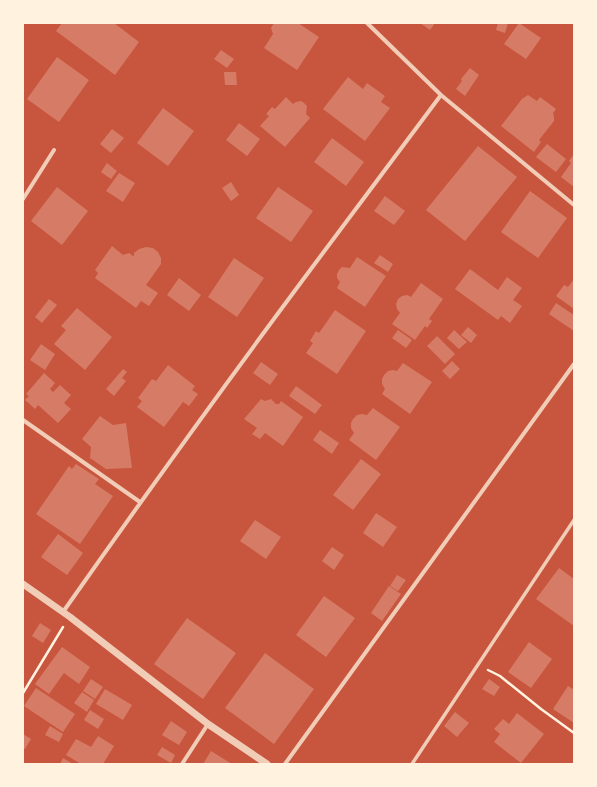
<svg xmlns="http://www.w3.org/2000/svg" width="597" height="787" viewBox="0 0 597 787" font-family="'PT Sans',sans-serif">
<rect width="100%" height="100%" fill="#c8553d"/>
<path fill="#d67c66" d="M62 23H114L139 42 115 75 56 31Z
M274 23H298L319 37 297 70 264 48 273 34 271 28Z
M420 23H435L430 30Z
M498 23H508L505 33 496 30Z
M519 23 541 38 526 59 504 44Z
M221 50 234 59 227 68 214 59Z
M57 57 89 80 59 122 27 99Z
M470 68 479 75 465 96 456 89 462 81 461 79Z
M224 72H236L237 85H225Z
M348 77 363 89 367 83 385 96 381 102 390 108 365 141 323 109Z
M528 95 537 101 540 97 556 109 553 113 554 117V121L539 140 541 142 534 152 501 126 522 99Z
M286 97 293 104 296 102 301 101 304 103 307 106 306 114 310 118 285 147 260 126 269 116 266 114 272 107 275 109Z
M163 108 194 131 168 166 137 143Z
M239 123 260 139 247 156 226 140Z
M112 129 124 138 111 153 100 144Z
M332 138 364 162 346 186 314 162Z
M547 144 566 159 556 172 536 157Z
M478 146 517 177 465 241 426 210Z
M574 154V187L561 177 571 163 569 161Z
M107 163 117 171 111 179 101 172Z
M119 173 135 183 123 202 106 191Z
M231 182 239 195 231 201 222 188Z
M57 187 88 211 62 245 31 221Z
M278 187 313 211 291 242 256 218Z
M530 191 567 218 538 258 501 232Z
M385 196 405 211 394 225 374 211Z
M112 246 123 255 129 253 133 256H134V253L139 249 146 247 153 248 158 252 161 258V264L146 285 158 293 149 306 141 301 136 308 95 278 98 273 95 270Z
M380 255 393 264 388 272 374 263Z
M357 257 386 276 365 307 337 288 340 282 337 278V274L339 270 342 267 350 268Z
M234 258 264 278 237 317 208 297Z
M470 269 498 290 507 277 522 288 513 300 522 306 510 323 501 316 498 320 455 289Z
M179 278 201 295 189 311 167 295Z
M574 279V309L556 296 564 285 568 287Z
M421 283 443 299 429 319 432 321 427 328 425 326 415 340 392 324 400 313 397 309 396 304 398 299 402 296 407 295 411 297Z
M49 299 57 305 42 323 35 317Z
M556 303 574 315V331L549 314Z
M77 308 112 337 85 370 54 344 66 330 61 326Z
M335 310 366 331 337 374 306 353 313 343 310 341 316 331 319 333Z
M468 327 477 335 471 343 461 335Z
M398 330 412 340 406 348 392 338Z
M454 330 467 342 459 349 447 338Z
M437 336 455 354 445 364 427 346Z
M41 344 55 354 45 370 30 360Z
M452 361 460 369 450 379 442 371Z
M261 362 278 374 270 385 253 373Z
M403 363 432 382 410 414 382 394 385 389 382 384V379L384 375 388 371 393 370 397 371Z
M168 365 195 386 192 390 198 394 189 406 183 402 164 427 137 407 142 401 138 398 152 379 156 381Z
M123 369 127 372 122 378 126 381 114 396 106 389Z
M44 373 55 383 50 389 53 392 60 385 71 395 64 403 71 409 58 423 38 405 35 409 25 400 29 396 26 394Z
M296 386 322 405 315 414 289 396Z
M261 399 265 401 271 399 276 404H279L281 401 303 417 283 446 265 433 260 439 252 434 257 428 244 419Z
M373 408 400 427 376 460 349 440 354 433 351 428V423L353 419 357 415 362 414 367 415Z
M100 416 113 425 126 423 132 468 106 469 90 458 91 447 82 439Z
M320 430 339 443 332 454 313 440Z
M361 459 381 474 353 510 333 495Z
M76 464 99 479 95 484 113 496 80 544 36 514 69 466 72 469Z
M376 513 397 527 383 547 363 533Z
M255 520 281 537 266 559 240 541Z
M58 534 83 553 67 575 41 557Z
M332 547 344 555 334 570 322 561Z
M559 568 574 579V626L536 599Z
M397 575 406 580 398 591 390 586Z
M389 586 401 594 382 621 371 613Z
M324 596 355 618 326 657 296 635Z
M187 618 236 653 203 699 154 664Z
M40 623 51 630 43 643 32 636Z
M529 642 552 659 531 688 508 672Z
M62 647 90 667 79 684 64 673 49 694 35 684Z
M265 653 314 689 274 744 225 708Z
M91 679 103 687 95 699 83 691Z
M489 679 500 687 494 696 482 689Z
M568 686 574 690V723L553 709Z
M36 688 75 714 63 732 24 706Z
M105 689 132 705 123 720 96 704Z
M82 692 94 700 87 712 74 703Z
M90 710 104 719 98 729 84 720Z
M455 712 469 723 457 737 444 726Z
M517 713 544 734 521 763 494 742 500 734 494 729 503 719 509 724Z
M171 721 187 732 179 745 162 735Z
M50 726 63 734 59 742 45 735Z
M23 734 31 739 25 749 23 748Z
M98 736 114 746 103 764H81L66 755 76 739 91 747Z
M162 747 175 755 171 763 157 755Z
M211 751 232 764H203Z
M63 758 73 764H60Z"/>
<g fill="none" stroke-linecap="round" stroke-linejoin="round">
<path stroke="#fff3e0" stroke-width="2.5" d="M488 670 500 676 541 709 574 733
M23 693 63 627"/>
<path stroke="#f1ccb7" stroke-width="3.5" d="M412 764 574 520"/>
<path stroke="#f1ccb7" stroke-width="4" d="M367 23 441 95 574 205
M23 199 54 150
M23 420 140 502
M63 612C141 501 221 390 302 281 348 219 395 157 441 95
M182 764 208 724
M285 764 574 364"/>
<path stroke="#f1ccb7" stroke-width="7" d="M23 584 70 617 208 724 267 764"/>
</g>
<rect width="597" height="787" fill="none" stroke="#fff3e0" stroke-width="48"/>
</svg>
